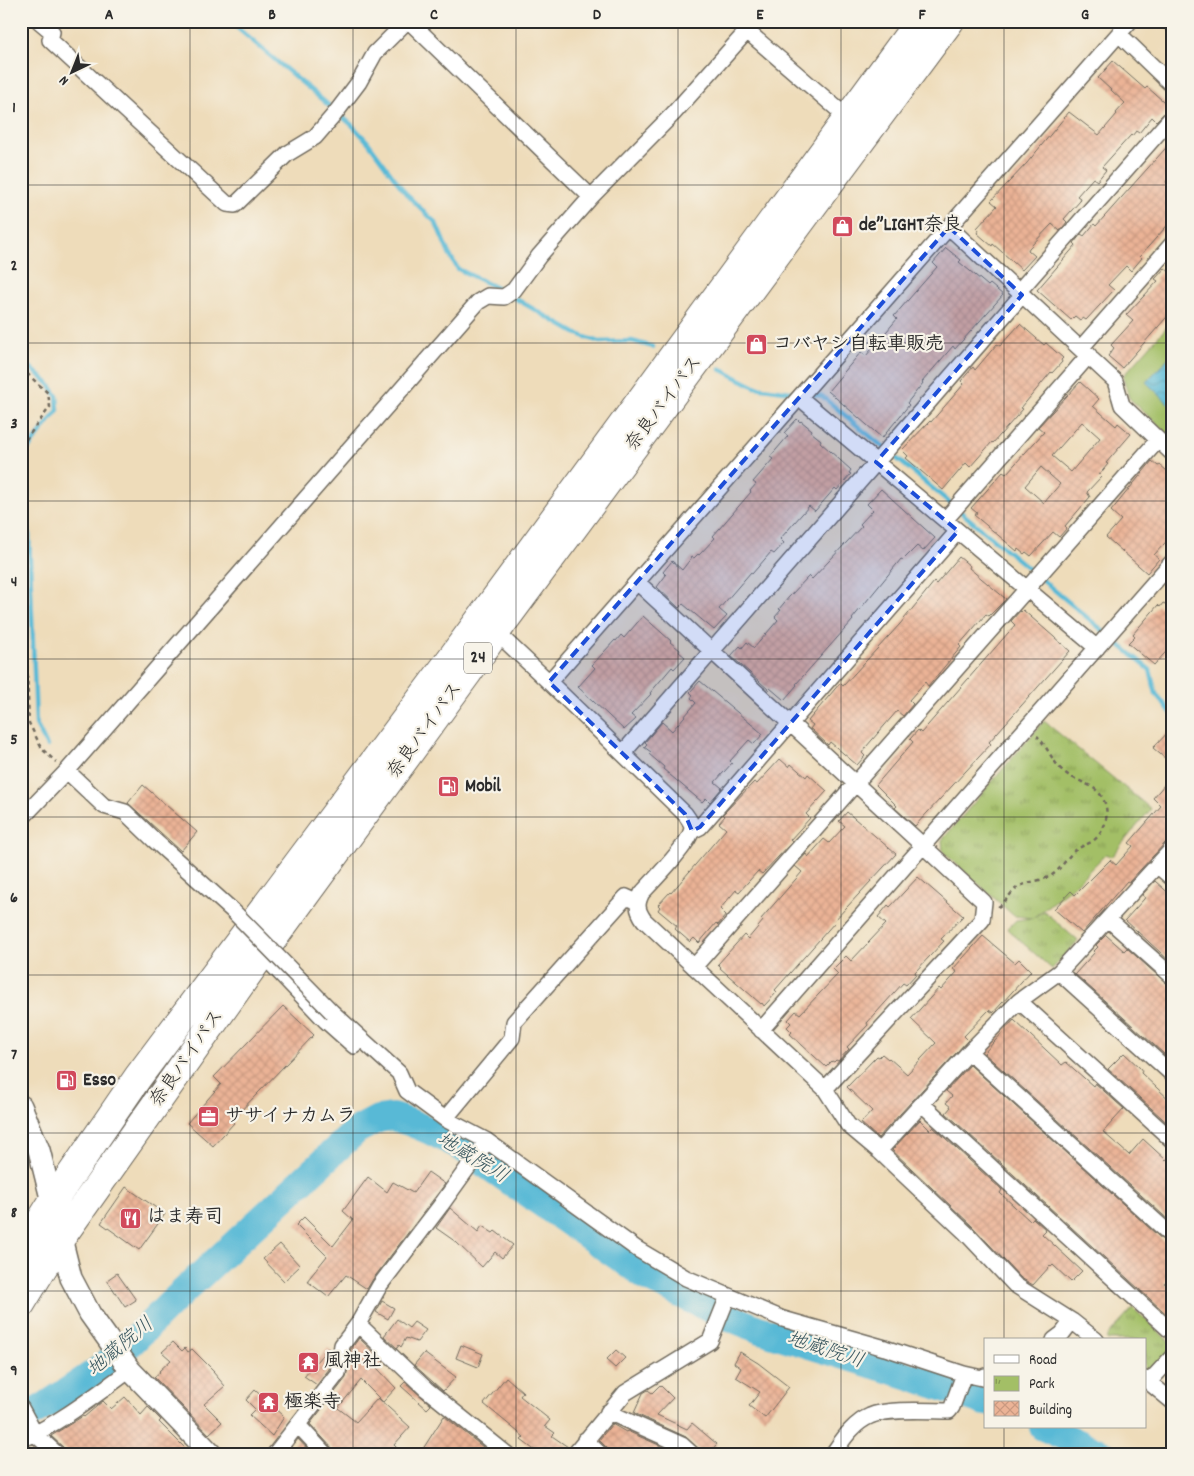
<svg xmlns="http://www.w3.org/2000/svg" width="1194" height="1476" viewBox="0 0 1194 1476" font-family="Dekko,'Klee One',sans-serif">
<defs>
<pattern id="park-tufts" width="24" height="20" patternUnits="userSpaceOnUse" patternTransform="scale(1.25)"><rect width="24" height="20" fill="#a3bf66"/><path d="M3 7l-1-3M5 7V3M7 7l1-3M15 17l-1-3M17 17v-4M19 17l1-3" fill="none" stroke="#859b54"/></pattern>
<pattern id="water-waves" width="16" height="10" patternUnits="userSpaceOnUse" patternTransform="scale(1.25)"><rect width="16" height="10" fill="#58b9d6"/><path d="M0 5q4-4 8 0t8 0" fill="none" stroke="#4997ae"/></pattern>
<pattern id="building-cross-hatch" width="8" height="8" patternUnits="userSpaceOnUse" patternTransform="scale(1.25)"><rect width="8" height="8" fill="#ebb396"/><path d="M0 0l8 8M0 8l8-8" fill="none" stroke="#ca9a81"/></pattern>
</defs>
<rect width="100%" height="100%" fill="#f7f3e8"/>
<filter id="ink" filterUnits="userSpaceOnUse"><feTurbulence type="fractalNoise" baseFrequency=".02" numOctaves="2"/><feDisplacementMap in="SourceGraphic" scale="10" xChannelSelector="R" yChannelSelector="G"/><feConvolveMatrix kernelMatrix="1 2 1 2 8 2 1 2 1" color-interpolation-filters="sRGB"/></filter>
<filter id="wash" filterUnits="userSpaceOnUse"><feTurbulence type="fractalNoise" baseFrequency=".0096" numOctaves="4" result="noise"/><feDisplacementMap in="SourceGraphic" scale="20" xChannelSelector="R" yChannelSelector="G"/><feGaussianBlur stdDeviation="1.12" result="paint"/><feColorMatrix in="noise" values="0 0 0 0 0 0 0 0 0 0 0 0 0 0 0 0 0 1.4 0 .05"/><feComposite in="paint" operator="in"/></filter>
<g filter="url(#wash)">
<rect width="100%" height="100%" fill="#eedcba"/>
<path fill="#a3bf66" stroke="#677548" d="M1173 320V353L1147 382 1173 408V439L1129 398 1123 376Z"/>
<path fill="url(#park-tufts)" stroke="#677548" d="M1044 721 1151 809 1111 857 1106 854 1078 882 1034 917 1044 911 1078 941 1052 969 1007 929 1016 920 1033 918 1014 916 943 852 942 840Z
M1133 1308 1172 1344V1350L1152 1372H1145V1340H1108L1106 1338Z"/>
<path fill="url(#water-waves)" stroke="#427280" d="M1173 353V408L1146 382Z"/>
<g fill="none" stroke-linecap="round" stroke-linejoin="round">
<path stroke="#58b9d6" stroke-width="4.5" d="M229 21 352 125 368 142 407 195 436 223 449 254 458 269 505 292
M511 296 575 333 599 342 632 341 653 347
M21 359 49 384 57 396 58 410 26 452 36 724 47 746
M720 369 755 387 799 393
M807 394 822 396 1150 670 1156 694 1173 715"/>
<path stroke="#58b9d6" stroke-width="28" d="M21 1420 45 1406 97 1371 131 1343 172 1302 357 1130 378 1119 392 1117 409 1122 428 1130 458 1145 650 1279 712 1310 758 1329 910 1376 985 1402
M1043 1427 1105 1455"/>
</g>
<g id="blocks">
<path fill="url(#building-cross-hatch)" fill-rule="evenodd" d="M1113 61 1145 89 1147 87 1170 107 1156 121 1152 117 1139 133 1136 131 1132 136 1131 135 1102 167 1106 170 1097 181 1093 178 1077 196 1080 198 1079 200 1080 201 1064 219 1067 222 1060 231 1052 224 1029 248 1028 250 1035 256 1022 270 993 244 992 246 977 233 979 230 977 228 997 206 991 201 1027 163 1069 112 1099 135 1117 114 1116 113 1125 103 1098 78Z
M1173 140V174L1166 182 1173 187V219L1140 256 1142 258 1131 271 1126 266 1108 285 1114 290 1086 320 1083 318 1080 320 1075 316 1071 320 1037 290 1076 245 1074 243 1081 234 1084 236 1094 224 1096 226Z
M946 248 961 260 959 262 981 280 988 286 990 284 1003 295 955 349 953 346 922 382 923 383 907 403 909 405 882 438 828 391 861 352 866 356 897 319 894 316 937 267 933 263Z
M1165 268 1173 275V310L1122 368 1108 356 1114 348 1111 345 1133 321 1126 315 1158 281 1155 279Z
M1020 324 1044 345 1046 343 1063 358 1061 360 1062 362 1052 373 1051 372 1021 408 1023 409 993 443 992 442 970 467 966 463 943 490 906 458 908 456 902 450 930 421 931 422 964 384 961 381 973 367 975 370 997 344 1000 346Z
M1080 382 1099 399 1093 406 1116 426 1118 423 1131 434 1106 463 1108 464 1099 475 1101 477 1087 492 1090 497 1065 526 1067 528 1059 537 1053 532 1031 556 1026 552 1024 554 1018 549 1017 551 974 515 977 513 971 508 1003 472 1006 474 1044 432 1038 427ZM1082 422 1100 438 1071 472 1052 456ZM1041 467 1060 484 1044 503 1025 486Z
M797 419 800 422 801 421 812 430 811 432 821 440 820 442 851 470 849 473 851 474 837 490 835 488 815 511 809 506 780 539 784 543 774 554 771 552 752 574 751 572 719 609 727 616 714 630 683 604 679 608 657 587 666 575 663 572 672 561 682 570 692 557 694 558 698 554 699 555 715 538 713 536 751 492 750 491 756 484 753 482 773 459 770 457 788 436 784 433Z
M1152 461 1158 466 1160 465 1173 476V534L1154 555 1159 559 1147 573 1106 537 1121 520 1111 511Z
M881 489 935 538 923 551 917 546 903 560 901 559 852 619 853 620 796 684 797 685 784 700 770 688 769 690 731 656 740 646 742 648 747 642 754 648 778 620 775 617 781 610 779 609 789 597 809 576 812 579 862 526 860 524 873 510 867 504Z
M959 557 970 566 969 568 1006 599 989 616 986 614 959 645 961 647 928 686 925 682 909 700 913 704 903 716 897 711 866 747 862 753 865 756 857 765 830 742 828 745 812 730 810 729 813 725 808 721 840 683 843 686 900 624 934 582 936 584Z
M1173 595V644L1154 665 1128 643 1135 636 1133 634 1158 605 1160 607 1163 603 1165 604Z
M1023 610 1070 651 989 742 991 744 915 826 895 808 897 806 876 785 913 742 910 739 918 730 921 733 1015 625 1011 621 1020 611 1021 612Z
M643 616 671 641 670 642 680 650 679 652 685 657 674 669 672 667 650 693 651 694 631 715 636 719 624 730 578 687 595 668 592 665 615 640 616 641 621 635 624 638Z
M700 681 763 734 754 744 749 740 730 761 732 763 715 782 722 788 710 802 706 798 702 802 663 769 664 767 649 754 651 752 644 747 647 744 645 742 662 722 672 731 696 703 691 698 693 695 690 692Z
M1173 727V765L1153 748Z
M780 759 789 767 791 764 806 777 808 774 827 791 806 814 810 818 790 840 792 842 778 857 762 874 758 871 739 892 736 890 720 909 726 915 718 925 716 923 699 943 694 938 690 942 675 929 677 926 658 910 660 907 658 905 670 892 671 893 726 829 719 823 725 816 723 814 754 782 757 784Z
M1165 784 1173 791V839L1166 842 1129 882 1127 881 1082 933 1054 909 1071 891 1075 895 1110 860 1116 865 1133 846 1129 843 1161 806 1153 798Z
M143 785 197 832 181 851 128 803Z
M847 812 896 854 834 921 835 922 775 990 777 992 764 1006 762 1003 761 1004 720 968 721 967 718 964 744 935 748 939 763 921 761 919 802 872 795 866 806 854 808 857 824 839 829 843 845 826 839 821Z
M918 877 963 916 941 939 944 941 915 972 916 974 906 985 903 983 867 1023 868 1025 847 1047 849 1049 838 1061 836 1060 834 1062 832 1061 826 1067 790 1034 792 1032 787 1027 791 1023 788 1020 796 1011 800 1014 838 974 833 969 846 956 851 961 886 924 878 917 888 905 890 907Z
M1155 881 1173 897V964L1125 920 1144 899 1145 897 1142 895Z
M1106 935 1124 951 1127 948 1167 984 1173 986V1062L1075 974 1095 952 1094 951 1098 947 1096 945Z
M983 936 1015 963 1019 959 1031 971 993 1013 989 1010 964 1036 968 1040 878 1138 877 1137 861 1123 872 1111 847 1087 877 1056 879 1057 882 1054 888 1059 889 1058 907 1074 936 1043 911 1019 939 988 941 990 957 972 953 969Z
M283 1006 314 1035 231 1121 234 1123 213 1146 187 1123 221 1084 214 1077Z
M1014 1020 1062 1065 1066 1062 1093 1086 1095 1083 1124 1109 1103 1132 1129 1155 1143 1139 1166 1160 1173 1153V1224L984 1053Z
M1124 1053 1140 1068 1142 1071 1141 1073 1173 1103V1128L1108 1069Z
M970 1065 1167 1244 1173 1246V1274L1164 1283 1173 1291V1320L946 1113 951 1107 946 1103 952 1096 946 1091Z
M920 1120 930 1130 933 1127 1002 1190 1000 1193 1030 1221 1033 1218 1046 1230 1042 1234 1082 1271 1071 1282 1053 1265 1051 1267 1050 1266 1033 1285 1021 1278 972 1226 892 1150Z
M428 1172 445 1184 373 1279 367 1289 346 1275 328 1297 307 1281 327 1256 296 1225 304 1217 333 1246 353 1220 343 1211 368 1177 387 1192 393 1182 413 1193Z
M126 1187 165 1214 139 1250 101 1223Z
M450 1208 478 1232 482 1226 493 1233 495 1231 513 1245 502 1258 495 1252 482 1267 456 1242 436 1228Z
M280 1244 300 1266 284 1281 263 1259Z
M117 1273 136 1300 125 1307 107 1280Z
M382 1301 394 1308 388 1319 376 1312Z
M397 1319 409 1328 414 1322 426 1330 417 1342 406 1338 401 1347 399 1345 397 1348 384 1336Z
M359 1338 384 1362 377 1368 396 1388 383 1402 361 1380 338 1408 356 1422 378 1398 410 1427 394 1445 404 1455H335L333 1449 310 1424 346 1378 351 1349Z
M173 1342 182 1351 185 1348 188 1352 192 1349 214 1371 213 1372 225 1386 204 1404 222 1422 209 1434 154 1377 160 1372 159 1371 171 1360 162 1352Z
M461 1345 483 1354 478 1367 456 1358Z
M328 1348 332 1352 329 1369 317 1385 304 1376Z
M616 1350 625 1358 615 1368 606 1360Z
M740 1352 758 1363 789 1387 765 1418 749 1406 760 1392 736 1377 741 1368 734 1363Z
M424 1353 456 1377 443 1391 414 1365Z
M506 1377 523 1392 520 1396 550 1420 545 1426 555 1433 552 1436 568 1447 565 1455H541L521 1440 524 1437 484 1404Z
M405 1382 431 1405 427 1409 401 1386Z
M660 1385 673 1398 657 1415 687 1429 692 1423 717 1444 707 1455H704L686 1437 634 1413 643 1393 648 1390 652 1393Z
M255 1390 284 1417 272 1436 249 1415 255 1409 246 1400Z
M125 1397 141 1415 148 1407 161 1420 159 1422 192 1455H83L78 1451 73 1455H67L64 1448 51 1436 83 1416 84 1417 103 1401 111 1409Z
M444 1416 483 1447 475 1455H419Z
M612 1424 626 1432 627 1431 677 1453 676 1455H610L608 1449 599 1440Z
M298 1439 313 1455H286Z"/>
</g>
</g>
<g filter="url(#ink)">
<use href="#blocks" fill-opacity="0" stroke="#6f695d" stroke-width="1"/>
<g fill="none" stroke-linecap="round" stroke-linejoin="round">
<defs>
<path id="street" d="M39 21 52 32 50 40 227 204 235 205 287 154 315 137 334 115 359 82 375 53 407 21
M409 21 591 197
M1168 21 1173 25
M747 31 849 119
M1119 34 1173 86
M949 227 1115 381 1122 405 1173 454
M1019 291 1173 116
M1081 348 1173 243
M800 398 1097 648
M945 520 1089 355
M637 582 984 902 982 920 825 1089
M496 632 549 682 1130 21
M549 682 685 814C689 820 694 825 691 832 688 845 653 881 642 893 636 904 637 910 644 920L825 1089 848 1125 879 1151 966 1233 1015 1285 1072 1321 1096 1340
M623 753 1022 295
M67 771 104 806 125 812 154 840
M21 819 67 771 478 302 488 296 504 297 514 290 539 256 591 197 673 114 747 31 753 21
M692 831 700 827 958 531
M1157 865 1173 879
M1108 919 1173 977
M262 954 326 1021 354 1046
M694 967 1158 440
M1059 972 1173 1075
M1019 1001 1173 1141
M333 1013 399 1073 407 1091 445 1119 487 1141 637 1249 686 1278 783 1319 885 1348 964 1374 982 1378 985 1376
M761 1030 1173 561
M969 1052 1173 1237
M922 1104 1173 1333
M445 1119 512 1038 514 1022 626 897 637 902
M879 1151 969 1052 1019 1001 1059 972 1173 848
M358 1324 426 1389 508 1455
M1054 1340 1062 1334 1072 1321
M1145 1379 1173 1402
M1149 1382 1173 1356
M21 1408 35 1434 58 1455
M608 1412 682 1445 693 1455
M298 1425 326 1455
M21 1440C59 1424 97 1394 130 1370
M585 1440 601 1455
M274 1455 338 1373 342 1345 358 1324 380 1285 441 1205 487 1141
M574 1455 625 1393 710 1341 728 1296
M832 1455C842 1441 853 1423 870 1416 887 1408 929 1411 949 1411L952 1407 964 1374"/>
<path id="secondary" d="M21 1106 39 1150 71 1278 90 1314 130 1370 212 1455"/>
<path id="highway" d="M21 1252 53 1201 138 1077 450 660 919 21
M21 1304 61 1238 262 954 467 674 496 632 950 21"/>
</defs>
<use href="#street" stroke="#6f695d" stroke-width="18"/>
<use href="#secondary" stroke="#6f695d" stroke-width="24"/>
<use href="#highway" stroke="#6f695d" stroke-width="30"/>
<path stroke="#6f695d" stroke-width="2.5" stroke-dasharray="4 4" stroke-linecap="butt" d="M21 368 48 393 50 407 21 446
M21 506 29 723 42 749 56 762
M998 907C1007 902 1011 890 1020 886 1030 881 1043 881 1052 875 1061 869 1066 859 1073 852 1079 847 1086 845 1093 841 1106 831 1111 811 1102 797 1094 783 1076 782 1064 772 1052 762 1048 747 1037 736"/>
<use href="#street" stroke="#fff" stroke-width="15"/>
<use href="#secondary" stroke="#fff" stroke-width="21"/>
<use href="#highway" stroke="#fff" stroke-width="28"/>
<defs>
<path id="street-bridge" d="M154 840 233 911 333 1013"/>
</defs>
<use href="#street-bridge" stroke="#6f695d" stroke-width="18" stroke-linecap="butt"/>
<use href="#street-bridge" stroke="#fff" stroke-width="15"/>
</g>
</g>
<path fill="#1d4ed8" fill-opacity="0.2" stroke="#1d4ed8" stroke-width="4" stroke-dasharray="10 6" stroke-linejoin="round" d="M949 227 1022 295 876 462 958 531 700 827 692 831 685 814 549 682Z"/>
<path fill="none" stroke="#2b2b2b" stroke-width="1" stroke-opacity="0.55" d="M190 21V1455M353 21V1455M516 21V1455M678 21V1455M841 21V1455M1004 21V1340M21 185H1173M21 343H1173M21 501H1173M21 659H1173M21 817H1173M21 975H1173M21 1133H1173M21 1291H1173M1004 1427V1455"/>
<defs>
<symbol id="shop-square" viewBox="-11 -11 22 22"><rect x="-9" y="-9" width="18" height="18" rx="4" fill="#d1495b" stroke="#f7f3e8"/><path d="M-5-2.5h2.3a2.7 3.5 0 0 1 5.4 0H5L5.5 6h-11ZM-1.5-2.5h3a1.5 2.3 0 0 0-3 0Z" fill="#fff"/></symbol>
<symbol id="fuel-square" viewBox="-11 -11 22 22"><rect x="-9" y="-9" width="18" height="18" rx="4" fill="#d1495b" stroke="#f7f3e8"/><path d="M-5.5-6h7V0h2V4h1.3V-2.5L3-4.5l.8-.8L6-3V5H2.5V1h-1V6h-7ZM-4.2-4.7v3.2H.2V-4.7Z" fill="#fff"/></symbol>
<symbol id="office-square" viewBox="-11 -11 22 22"><rect x="-9" y="-9" width="18" height="18" rx="4" fill="#d1495b" stroke="#f7f3e8"/><path d="M-6-3h4V-5.5h4V-3h4V5H-6ZM-1-4.5V-3h2v-1.5ZM-6 0V1H6V0Z" fill="#fff"/></symbol>
<symbol id="restaurant-square" viewBox="-11 -11 22 22"><rect x="-9" y="-9" width="18" height="18" rx="4" fill="#d1495b" stroke="#f7f3e8"/><path d="M-5-6h1v4h1v-4h1v4h1v-4h1v5L-1.5 .5V6h-2V.5L-5-1ZM5-6V6H3V1.5H1.5Q1.5-4 5-6Z" fill="#fff"/></symbol>
<symbol id="temple-square" viewBox="-11 -11 22 22"><rect x="-9" y="-9" width="18" height="18" rx="4" fill="#d1495b" stroke="#f7f3e8"/><path d="M0-6L5-2H3V0L6.5 2.5H4V6H1.5V3h-3V6H-4V2.5H-6.5L-3 0V-2H-5Z" fill="#fff"/></symbol>
</defs>
<g fill-rule="evenodd">
<use href="#shop-square" x="830" y="214" width="25" height="25"/>
<use href="#shop-square" x="744" y="332" width="25" height="25"/>
<use href="#fuel-square" x="436" y="774" width="25" height="25"/>
<use href="#fuel-square" x="54" y="1068" width="25" height="25"/>
<use href="#office-square" x="196" y="1104" width="25" height="25"/>
<use href="#restaurant-square" x="118" y="1206" width="25" height="25"/>
<use href="#temple-square" x="296" y="1350" width="25" height="25"/>
<use href="#temple-square" x="256" y="1390" width="25" height="25"/>
</g>
<g text-anchor="middle" dominant-baseline="central" stroke-width="4.5" stroke-linejoin="round" paint-order="stroke">
<rect fill="#f7f3e8" stroke="#686764" stroke-width="1" x="464" y="642.5" width="28" height="31" rx="4"/>
<g font-size="18" font-weight="bold" fill="#2b2b2b">
<text x="478" y="658">24</text>
</g>
<g font-size="19" font-weight="bold" fill="#2b2b2b" stroke="#f7f3e8" text-anchor="start">
<text x="859" y="226">de”LIGHT奈良</text>
<text x="773" y="345">コバヤシ自転車販売</text>
<text x="465" y="787">Mobil</text>
<text x="83" y="1081">Esso</text>
<text x="225" y="1117">ササイナカムラ</text>
<text x="147" y="1218">はま寿司</text>
<text x="324" y="1362">風神社</text>
<text x="284" y="1403">極楽寺</text>
</g>
<g font-size="19" fill="#2b2b2b" stroke="#f7f3e8">
<text transform="translate(665 404) rotate(-53)">奈良バイパス</text>
<text transform="translate(426 731) rotate(-54)">奈良バイパス</text>
<text transform="translate(188 1059) rotate(-55)">奈良バイパス</text>
</g>
<g font-size="20" font-style="italic" fill="#38565e" stroke="#f7f3e8">
<text transform="translate(472 1159) rotate(31)">地蔵院川</text>
<text transform="translate(121 1348) rotate(-40)">地蔵院川</text>
<text transform="translate(825 1351) rotate(18)">地蔵院川</text>
</g>
</g>
<rect width="1194" height="1476" fill="none" stroke="#f7f3e8" stroke-width="55"/>
<rect x="984" y="1338" width="162" height="90" fill="#f7f3e8" stroke="#a5a39c"/>
<rect x="994" y="1355" width="25" height="8" fill="#ffffff" stroke="#a5a39c"/>
<text x="1029" y="1364" font-size="15" fill="#2b2b2b">Road</text>
<rect x="994" y="1376" width="25" height="15" fill="url(#park-tufts)" stroke="#a5a39c"/>
<text x="1029" y="1388" font-size="15" fill="#2b2b2b">Park</text>
<rect x="994" y="1401" width="25" height="15" fill="url(#building-cross-hatch)" stroke="#a5a39c"/>
<text x="1029" y="1414" font-size="15" fill="#2b2b2b">Building</text>
<g transform="translate(72 72) rotate(223)" stroke="#f7f3e8" stroke-width="4" paint-order="stroke">
<path d="M0-4L9 19L0 12L-9 19Z" fill="#2b2b2b"/>
<text y="-8" font-size="14" font-weight="bold" text-anchor="middle" fill="#2b2b2b">N</text>
</g>
<rect x="28" y="28" width="1138" height="1420" fill="none" stroke="#2b2b2b" stroke-width="2"/>
<g font-size="16" text-anchor="middle" font-weight="bold" fill="#2b2b2b">
<text x="109" y="19">A</text>
<text x="272" y="19">B</text>
<text x="434" y="19">C</text>
<text x="597" y="19">D</text>
<text x="760" y="19">E</text>
<text x="922" y="19">F</text>
<text x="1085" y="19">G</text>
<text x="14" y="112">1</text>
<text x="14" y="270">2</text>
<text x="14" y="428">3</text>
<text x="14" y="586">4</text>
<text x="14" y="744">5</text>
<text x="14" y="902">6</text>
<text x="14" y="1059">7</text>
<text x="14" y="1217">8</text>
<text x="14" y="1375">9</text>
</g>
</svg>
